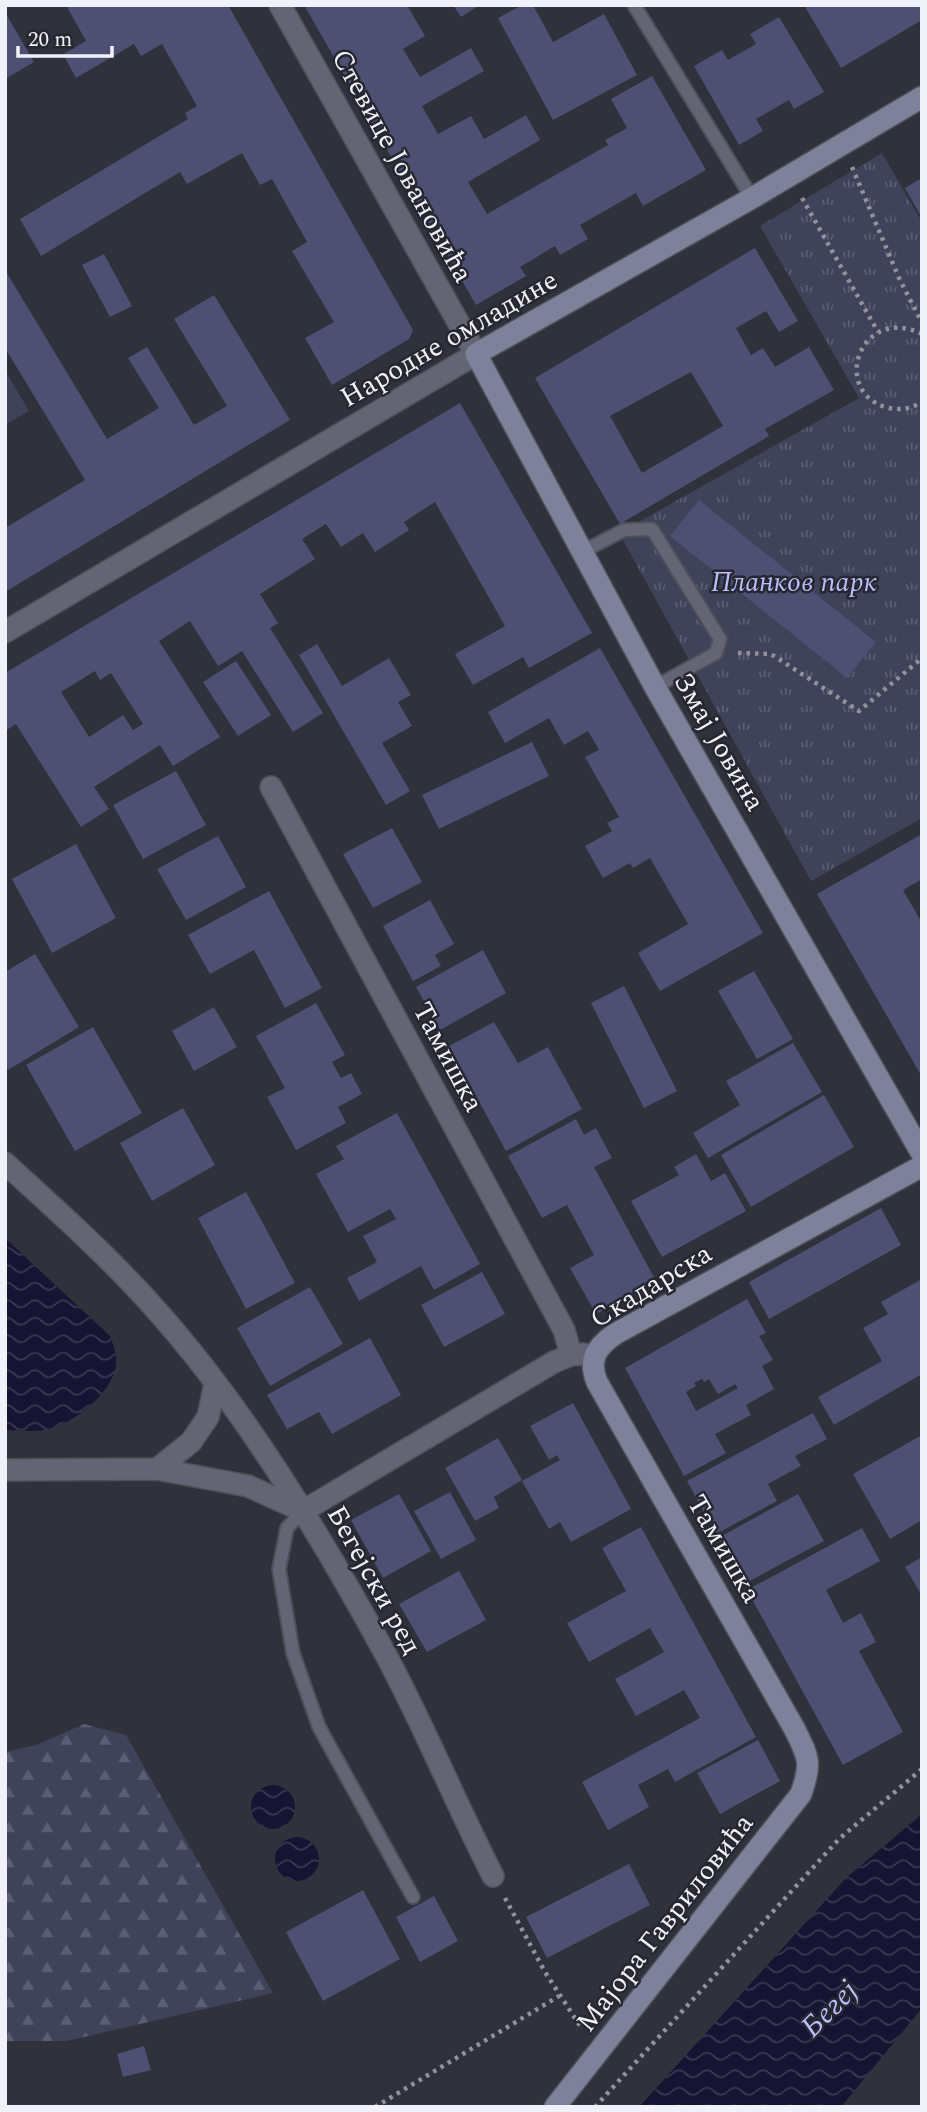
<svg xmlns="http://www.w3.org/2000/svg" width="927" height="2112" viewBox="0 0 927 2112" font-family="Spectral,serif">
<defs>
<pattern id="forest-firs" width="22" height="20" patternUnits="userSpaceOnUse" patternTransform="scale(1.75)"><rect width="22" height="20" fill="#3f4259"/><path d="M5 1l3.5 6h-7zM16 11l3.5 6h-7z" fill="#5b5e72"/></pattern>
<pattern id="park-tufts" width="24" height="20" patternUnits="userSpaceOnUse" patternTransform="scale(1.75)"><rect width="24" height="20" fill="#3f4259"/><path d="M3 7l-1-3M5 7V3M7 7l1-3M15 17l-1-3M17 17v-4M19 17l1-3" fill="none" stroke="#5b5e72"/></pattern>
<pattern id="water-waves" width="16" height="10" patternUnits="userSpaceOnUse" patternTransform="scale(1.75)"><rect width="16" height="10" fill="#151533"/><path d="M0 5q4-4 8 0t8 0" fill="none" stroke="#383851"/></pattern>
</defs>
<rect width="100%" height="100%" fill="#2f313b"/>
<path fill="#3f4259" d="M5 370 29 411 5 425Z"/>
<path fill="url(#forest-firs)" d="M84 1724 126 1735 273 1993 67 2041H5V1752L36 1745Z"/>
<path fill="url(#park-tufts)" d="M882 153 922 222V818L811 881 619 533 859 398 760 226Z"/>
<path fill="url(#water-waves)" d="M5 1238 110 1336C113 1344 117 1354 116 1363 115 1392 71 1426 44 1430 32 1432 17 1430 5 1430Z
M251 1807a22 22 0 1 1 44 0a22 22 0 1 1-44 0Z
M922 1814V2008L841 2107H639L846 1878Z
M275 1859a22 22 0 1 1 44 0a22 22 0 1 1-44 0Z"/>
<path fill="#4d5073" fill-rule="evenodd" d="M69 5H228L413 330 409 339 332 385 305 338 334 322 292 251 307 242 272 179 260 185 242 153 187 184 180 172 41 256 20 219 188 119 185 113 197 106 162 44 141 56 134 44 76 78 63 54 86 41 67 7Z
M304 5H407L425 36 403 49 420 77 471 48 484 71 422 106 438 134 471 116 484 139 526 115 540 140 468 182 487 214 608 145 605 140 627 128 611 99 652 76 706 170 643 206 636 193 580 225 588 239 560 255 555 246 520 267 526 276 476 305Z
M453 5H480L461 17Z
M522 5H533L553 42 604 14 637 75 553 120 498 18Z
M804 5H922V20L841 68Z
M5 12 34 62 5 79Z
M779 17 824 92 794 109 789 100 756 119 763 131 739 145 694 66 722 50 728 60 756 44 750 34Z
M922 178V218L905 188Z
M755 248 798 321 779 332 766 311 736 328 751 355 763 348 775 367 809 347 834 390 765 429 769 436 620 524 535 378ZM691 372 723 426 642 473 610 416Z
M104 254 132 306 110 317 82 265Z
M5 270 107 439 159 408 128 358 147 347 194 425 227 406 174 319 214 295 290 420 5 592V528L85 480 5 348Z
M460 403 592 633 529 668 523 657 473 685 455 654 505 626 435 502 404 522 409 530 375 552 363 533 341 547 326 524 302 539 315 559 260 594 278 623 270 628 323 713 293 732 242 651 218 666 190 621 159 641 220 737 173 766 160 745 94 787 109 809 81 827 16 724 5 731V673ZM95 671 100 680 111 673 143 724 133 730 123 715 89 737 61 692Z
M699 500 876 642 847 678 670 536Z
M317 644 342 686 389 658 411 695 398 702 412 726 382 743 410 791 386 805 299 655Z
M600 648 763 933 660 991 638 953 688 924 650 858 633 868 630 863 603 878 585 846 612 831 607 823 619 817 585 757 599 750 588 731 564 745 549 718 505 743 488 712Z
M236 661 271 715 238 736 203 682Z
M532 742 549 776 439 829 422 795Z
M176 771 206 825 143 859 113 805Z
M392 828 422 882 373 908 343 854Z
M922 834V879L903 890 922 923V1077L817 894Z
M218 836 246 887 186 920 157 869Z
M76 844 116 918 52 953 12 879Z
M269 891 322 988 285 1008 254 950 210 974 188 935Z
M430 900 454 944 435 955 441 966 413 981 383 926Z
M483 950 506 993 440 1030 416 987Z
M35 954 79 1027 8 1070 5 1065V972Z
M754 971 793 1039 757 1059 718 991Z
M624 986 677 1091 644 1108 591 1003Z
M316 1003 345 1055 332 1062 341 1078 351 1073 362 1094 338 1107 346 1123 296 1150 267 1097 285 1088 256 1036Z
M214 1007 237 1047 194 1071 172 1031Z
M494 1022 518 1063 548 1047 582 1109 506 1151 449 1046Z
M93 1027 142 1113 75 1151 26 1065Z
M793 1043 822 1092 708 1158 693 1133 740 1105 726 1081Z
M824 1095 854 1147 751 1207 721 1155Z
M183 1108 215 1165 152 1201 120 1143Z
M397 1113 480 1264 434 1290 421 1266 359 1301 347 1278 377 1262 363 1236 396 1219 390 1209 348 1232 316 1174 344 1159 336 1146Z
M576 1119 584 1135 596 1128 612 1158 594 1167 656 1281 596 1314 570 1268 594 1255 567 1205 542 1218 508 1156Z
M696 1154 711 1181 725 1173 746 1211 662 1257 631 1201 679 1175 674 1167Z
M246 1192 295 1283 246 1309 198 1218Z
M881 1208 901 1245 769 1319 749 1282Z
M482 1272 505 1314 444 1347 421 1305Z
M922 1279V1374L834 1425 818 1397 882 1361 863 1328 888 1314 881 1302Z
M310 1287 343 1344 270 1386 237 1328Z
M747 1299 766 1333 759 1336 773 1360 762 1366 774 1389 746 1405 751 1415 715 1434 726 1453 684 1476 625 1368ZM702 1379 704 1382 709 1379 718 1394 735 1384 738 1388 696 1411 686 1392 696 1386 694 1383Z
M370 1338 401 1395 332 1434 319 1412 287 1429 267 1395Z
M573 1403 631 1509 571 1542 560 1522 549 1529 522 1481 560 1460 557 1455 549 1460 530 1426Z
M813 1413 827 1439 795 1456 801 1466 768 1484 777 1501 716 1534 687 1481Z
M922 1435V1520L890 1539 853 1474Z
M498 1438 522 1480 494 1497 499 1508 475 1521 445 1468Z
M450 1492 476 1540 441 1559 414 1511Z
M399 1494 431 1551 383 1578 351 1520Z
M798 1494 824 1541 744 1584 718 1538Z
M641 1527 756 1737 675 1782 668 1769 638 1785 649 1807 608 1830 582 1782 700 1718 684 1690 636 1716 615 1679 664 1652 650 1628 589 1662 567 1623 626 1591 602 1548Z
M862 1528 880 1561 826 1590 843 1623 861 1613 876 1642 859 1651 903 1732 843 1765 747 1590Z
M922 1557V1596L905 1567Z
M459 1571 486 1620 427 1652 399 1604Z
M758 1740 780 1781 720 1814 697 1773Z
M629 1864 650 1905 547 1958 526 1917Z
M363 1890 400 1959 323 2001 286 1932Z
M434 1896 458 1941 420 1962 396 1917Z
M144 2046 151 2070 123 2077 117 2054Z"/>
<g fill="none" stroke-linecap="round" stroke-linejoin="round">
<defs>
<path id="lane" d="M634 5 752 198
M582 552 624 530 652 529 720 639 716 653 655 687
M303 1511 287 1528 279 1569 293 1653 319 1727 413 1897"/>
<path id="street" d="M5 632 476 354 280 5
M271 787 564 1330 571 1355
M5 1163C54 1208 105 1253 149 1302 242 1404 322 1537 387 1657 425 1728 456 1804 493 1876
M157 1469 191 1442 208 1417 215 1384
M5 1470 157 1469 248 1486 303 1511 554 1362 571 1355 584 1354"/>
<path id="secondary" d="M922 97 752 198 476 354 655 687 922 1154
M555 2107 801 1794C812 1762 809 1758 794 1728L597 1382C588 1360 596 1347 615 1334L922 1166"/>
</defs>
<use href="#lane" stroke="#4e5059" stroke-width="16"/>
<use href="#street" stroke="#4e5059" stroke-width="24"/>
<use href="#secondary" stroke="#4e5059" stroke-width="24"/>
<path stroke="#91929b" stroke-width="4.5" stroke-dasharray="3.5 5" stroke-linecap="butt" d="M852 167 899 278 922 323
M802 198 878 332
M922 334C862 304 830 389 885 407 898 411 911 409 922 402
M738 653 771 654 859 711 922 658
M505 1898 545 1972 582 2029
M375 2107 559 1996
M595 2107 839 1839 922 1769"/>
<use href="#lane" stroke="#636575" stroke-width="12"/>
<use href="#street" stroke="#636575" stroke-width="21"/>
<use href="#secondary" stroke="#7e819a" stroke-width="21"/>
</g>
<g text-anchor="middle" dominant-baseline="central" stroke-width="5" stroke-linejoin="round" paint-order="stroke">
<g font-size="28" fill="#f1f2f9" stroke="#262731">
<text transform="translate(402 166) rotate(61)">Стевице Јовановића</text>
<text transform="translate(449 339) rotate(-30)">Народне омладине</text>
<text transform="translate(719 742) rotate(60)">Змај Јовина</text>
<text transform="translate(448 1057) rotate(62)">Тамишка</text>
<text transform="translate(651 1286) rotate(-31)">Скадарска</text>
<text transform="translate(724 1549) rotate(60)">Тамишка</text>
<text transform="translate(374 1580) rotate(61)">Бегејски ред</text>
<text transform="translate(665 1923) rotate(-52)">Мајора Гавриловића</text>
</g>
<g font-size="28" font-style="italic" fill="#b7bcfa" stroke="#262731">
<text x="794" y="582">Планков парк</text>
</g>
<g font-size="30" font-style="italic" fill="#b9bffd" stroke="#262731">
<text transform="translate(830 2009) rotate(-45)">Бегеј</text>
</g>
</g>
<rect width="927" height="2112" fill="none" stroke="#f1f2f9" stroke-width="14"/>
<path d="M18 46v10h94v-10" fill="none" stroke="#f1f2f9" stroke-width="3.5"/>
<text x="28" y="46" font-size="21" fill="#f1f2f9" stroke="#262731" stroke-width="5" paint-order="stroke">20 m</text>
</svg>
